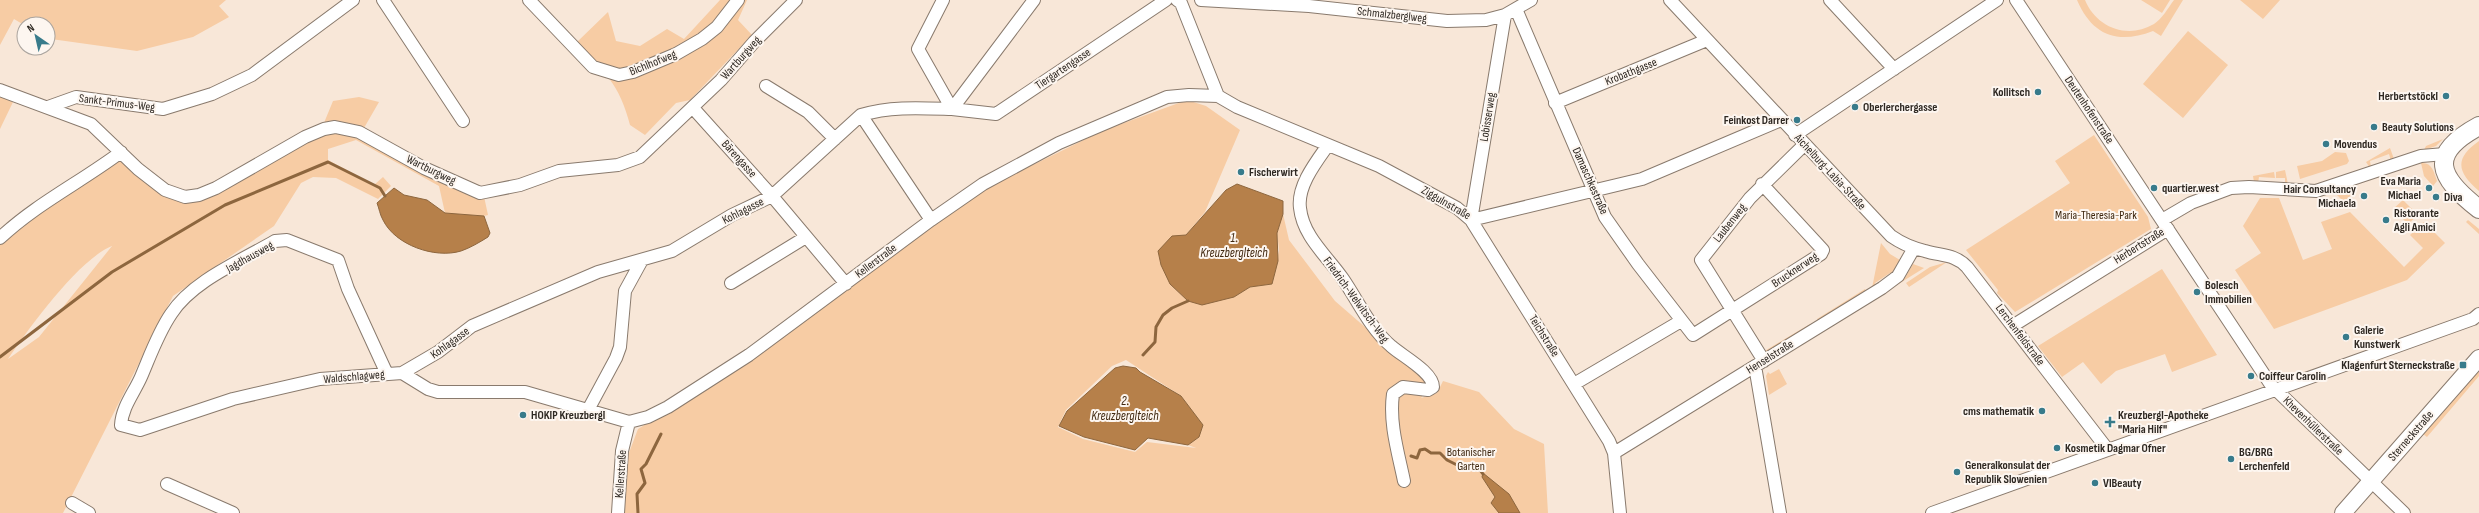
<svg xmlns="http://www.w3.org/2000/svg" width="2479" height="513" viewBox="0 0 2479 513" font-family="'Sofia Sans Condensed',sans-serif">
<rect width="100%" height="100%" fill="#f8e7d8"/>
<path fill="#f7cca4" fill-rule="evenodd" d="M0 0H226L219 6 229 17 193 37 137 51 51 39 48 37V24L24 25 14 19 0 45Z
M720 0H747L738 20 752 35 690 100 676 103 645 135 630 125C620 85 604 71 577 42L608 12 616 41 640 46 667 29 684 39Z
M2077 0H2085C2096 27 2127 40 2154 24 2162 19 2168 8 2174 0H2183L2161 36 2153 31C2117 45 2092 35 2077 0Z
M2141 0H2170L2162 13Z
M2240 0H2280L2263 19Z
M2188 31 2228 65 2183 118 2143 84Z
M0 96 13 102 0 129Z
M359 97 379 102 364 128 435 168 482 187 488 215 484 216 445 213 439 186 356 140 328 149V160L374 185 383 177 391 186 378 199 336 178 313 177 301 183 274 226 173 296 63 513H0V242L6 236 119 159 187 201 319 135 333 101ZM112 246 39 337 8 359C29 328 79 259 112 246Z
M1187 100 1206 106 1240 130 1205 212 1186 235 1170 284 1188 301 1234 297 1250 287 1272 284 1279 250 1277 233 1283 214 1289 240 1335 301 1432 385 1421 398 1437 393 1443 381 1479 392 1514 429 1544 444 1548 513H623L627 458 638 429 754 357 982 190 1102 131ZM1126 360 1181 396 1203 425 1199 437 1188 445 1196 448 1147 442 1135 452 1083 439 1058 427 1066 410 1112 366Z
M2094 135 2148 217 2151 229 2015 312 1997 293 1998 290 1966 250 2070 183 2055 161Z
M2443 139 2436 146 2424 150 2426 146Z
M2479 141V191C2458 173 2453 159 2479 141Z
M2390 148 2394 159 2391 161 2389 154 2370 161 2371 167 2370 168 2366 162Z
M2335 152 2346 153 2349 161 2347 164 2300 179 2297 166 2322 161Z
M2421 163C2432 162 2434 172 2437 181L2433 186 2424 176Z
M2285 170 2288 184H2285V178H2276V172Z
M2274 172 2275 178 2259 177 2258 183 2254 182 2253 176Z
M2356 186 2358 188 2344 202 2336 194Z
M2260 198H2279L2303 260 2332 249 2321 222 2350 212 2404 267 2423 248 2410 235 2424 222 2445 243 2407 280 2274 329 2235 270 2261 253 2243 226Z
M2403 200 2418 215 2408 224 2393 209Z
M2468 220 2479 229V234L2466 222Z
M1881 243 1890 254 1900 260 1892 274 1890 273 1875 283 1876 285 1872 288Z
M1947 262 1909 287 1906 283 1930 267Z
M1913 264 1924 268 1892 288 1906 276Z
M2162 269 2217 355 2172 372 2165 354 2116 371 2101 384 2083 362 2062 377 2038 346Z
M1865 289 1866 291 1818 322 1817 319Z
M1810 324 1811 326 1764 355 1763 352Z
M1779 369 1787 384 1769 395 1766 376 1768 372 1770 374Z
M2479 370V376L2427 437 2423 434Z"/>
<path fill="#b6804a" stroke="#8d663e" d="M1237 184 1283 201V214L1277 233 1278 261 1272 284 1250 287 1234 297 1202 305 1188 301 1170 284 1161 265 1158 251 1172 236 1186 235 1226 190Z
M394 188 404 195 427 200 445 213 484 216 490 233 488 237C480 242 470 248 461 251 435 259 395 245 383 220 380 215 379 208 377 203Z
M1123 366 1136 368 1140 372 1181 396 1203 425 1199 437 1188 445 1148 438 1135 450 1084 437 1059 426 1067 411 1115 368Z
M1483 473 1509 494 1520 513H1499L1491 503 1495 497 1482 477Z"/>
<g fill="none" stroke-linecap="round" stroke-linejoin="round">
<path stroke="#8d663e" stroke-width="3" d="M1143 355 1155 342 1156 327 1163 315 1172 308 1188 301
M0 357 112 272 225 205 328 162 380 188 385 196
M1411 456 1417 458 1420 450 1425 449 1431 453H1440L1447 460 1459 466C1469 466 1476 463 1483 474
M638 513 637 494 645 483 641 469 646 464 661 434"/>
<defs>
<path id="street" d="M383 0 463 121
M529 0 593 67 619 75 633 72 676 54 702 39 717 27 738 0
M943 0 918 49 952 109 996 114 1166 0
M1177 0 1181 3 1218 96 1237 107 1379 166 1457 208 1471 220 1609 441 1614 453 1620 513
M1201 0 1309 6 1447 21 1486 20 1505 15 1531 0
M1670 0 1891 236C1901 243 1912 248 1925 251 1941 256 1955 254 1967 267L2108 450
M1830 0 1894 69
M2016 0 2271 385 2404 513
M1516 9 1605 217 1638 264 1693 335 1821 254 1823 250 1762 184
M766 86 808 112 835 139
M0 90 91 124 138 169 165 190 185 197 199 195 216 188 305 137 324 129 335 127 359 132 424 168 480 193 520 185 559 171 618 165 640 157 721 80 754 42 796 0
M1555 103 1707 40
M48 107 76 97 163 109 212 94 252 75 353 0
M693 108 772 196 846 284
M861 115 931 220
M1795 135 1997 0
M1328 145C1316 162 1297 186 1300 208 1303 237 1328 257 1343 279 1358 301 1370 328 1391 346 1402 356 1433 372 1433 387L1428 390 1403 387 1393 394C1389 423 1398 452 1404 481
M1471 220 1642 179 1781 120
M1471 220 1505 15
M2162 220 2191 203 2231 188 2249 187 2316 191 2421 156 2445 154
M0 238C36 204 81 182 121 152
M731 283 806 237
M2014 325 2168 229
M1764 361 1701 260 1750 198 1804 145
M1755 366 1780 513
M402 373 438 352 472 326 598 272 672 251 732 215 772 196 861 115C891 106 921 108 952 109L1034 0
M387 374 348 289 338 260 287 240 275 241C241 261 192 281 171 314 158 333 150 356 141 377 134 393 122 407 121 425L140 430 233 399 320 379 402 373 428 389 438 392H525L629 422
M1574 384 1681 321
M588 410 616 358 620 347 625 291 642 260
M629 422 648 417 668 407 749 355 931 220 983 184 1059 143 1167 97 1189 95 1218 96
M1614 453 1882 288 1898 276 1914 248
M167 484 233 513
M72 503 89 513
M618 513 622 451 629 422
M1932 513 2473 319 2479 314"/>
<path id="secondary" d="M2343 513 2479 358"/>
<path id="primary" d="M2479 126C2427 154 2438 177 2479 209"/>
</defs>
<use href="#street" stroke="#897a6d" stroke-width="14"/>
<use href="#secondary" stroke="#897a6d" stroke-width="18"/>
<use href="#primary" stroke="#897a6d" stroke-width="20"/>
<use href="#street" stroke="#fff" stroke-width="12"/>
<use href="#secondary" stroke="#fff" stroke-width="16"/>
<use href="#primary" stroke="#fff" stroke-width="18"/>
</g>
<g fill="#387b8b" stroke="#fdf6f0" stroke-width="1.5">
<circle cx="2038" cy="92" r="4"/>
<circle cx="2446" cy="96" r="4"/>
<circle cx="1855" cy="107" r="4"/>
<circle cx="1797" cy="120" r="4"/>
<circle cx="2374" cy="127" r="4"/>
<circle cx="2326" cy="144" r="4"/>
<circle cx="1241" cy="172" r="4"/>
<circle cx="2154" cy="188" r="4"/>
<circle cx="2429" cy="188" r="4"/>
<circle cx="2364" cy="196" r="4"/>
<circle cx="2436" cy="197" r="4"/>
<circle cx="2386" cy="220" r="4"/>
<circle cx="2197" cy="292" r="4"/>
<circle cx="2346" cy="337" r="4"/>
<rect x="2459" y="361" width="8" height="8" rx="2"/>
<circle cx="2251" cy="376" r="4"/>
<circle cx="2042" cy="411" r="4"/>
<circle cx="523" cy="415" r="4"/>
<path d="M2108 416h4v4h4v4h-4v4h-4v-4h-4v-4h4z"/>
<circle cx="2057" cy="448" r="4"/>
<circle cx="2231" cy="459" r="4"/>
<circle cx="1957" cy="472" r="4"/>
<circle cx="2095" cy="483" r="4"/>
</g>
<g text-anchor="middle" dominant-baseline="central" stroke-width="4" stroke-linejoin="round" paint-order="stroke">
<g font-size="12" fill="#2e2822" stroke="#fdf6f0">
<text transform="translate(1392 15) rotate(6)">Schmalzberglweg</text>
<text transform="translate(741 58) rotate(-48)">Wartburgweg</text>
<text transform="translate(653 63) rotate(-22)">Bichlhofweg</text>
<text transform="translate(1063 69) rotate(-34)">Tiergartengasse</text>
<text transform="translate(1631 72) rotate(-22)">Krobathgasse</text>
<text transform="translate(117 103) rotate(7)">Sankt-Primus-Weg</text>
<text transform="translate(2089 110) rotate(56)">Deutenhofenstraße</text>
<text transform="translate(1488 117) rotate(-81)">Lobisserweg</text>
<text transform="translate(739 159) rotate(48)">Bärengasse</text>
<text transform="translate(431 170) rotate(26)">Wartburgweg</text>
<text transform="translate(1830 172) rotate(47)">Aichelburg-Labia-Straße</text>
<text transform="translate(1590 181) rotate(66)">Damaschkestraße</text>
<text transform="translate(1446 203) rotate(30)">Ziggulnstraße</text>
<text transform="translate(743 211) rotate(-27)">Kohlagasse</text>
<text transform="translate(1730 223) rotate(-52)">Laubenweg</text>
<text transform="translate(2139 246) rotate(-32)">Herbertstraße</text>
<text transform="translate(250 257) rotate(-29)">Jagdhausweg</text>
<text transform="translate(876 261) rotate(-37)">Kellerstraße</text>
<text transform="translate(1795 270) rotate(-34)">Brucknerweg</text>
<text transform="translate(1356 300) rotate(54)">Friedrich-Welwitsch-Weg</text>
<text transform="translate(2020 335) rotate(53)">Lerchenfeldstraße</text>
<text transform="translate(1544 336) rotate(58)">Teichstraße</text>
<text transform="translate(450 343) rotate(-36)">Kohlagasse</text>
<text transform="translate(1770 357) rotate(-32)">Henselstraße</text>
<text transform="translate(354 377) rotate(-5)">Waldschlagweg</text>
<text transform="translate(2313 426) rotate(44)">Khevenhüllerstraße</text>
<text transform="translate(2411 436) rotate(-49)">Sterneckstraße</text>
<text transform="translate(621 474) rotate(-86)">Kellerstraße</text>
</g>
<g font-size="12" font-weight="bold" fill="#2e2822" stroke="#fdf6f0" text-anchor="start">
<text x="2030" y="92" text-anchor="end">Kollitsch</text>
<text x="2438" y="96" text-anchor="end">Herbertstöckl</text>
<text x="1863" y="107">Oberlerchergasse</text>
<text x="1789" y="120" text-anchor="end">Feinkost Darrer</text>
<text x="2382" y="127">Beauty Solutions</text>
<text x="2334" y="144">Movendus</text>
<text x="1249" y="172">Fischerwirt</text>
<text x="2421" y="181" text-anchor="end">Eva Maria<tspan x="2421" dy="14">Michael</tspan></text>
<text x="2162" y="188">quartier.west</text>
<text x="2356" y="189" text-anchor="end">Hair Consultancy<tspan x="2356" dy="14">Michaela</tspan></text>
<text x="2444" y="197">Diva</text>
<text x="2394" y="213">Ristorante<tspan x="2394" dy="14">Agli Amici</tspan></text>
<text x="2205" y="285">Bolesch<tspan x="2205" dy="14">Immobilien</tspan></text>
<text x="2354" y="330">Galerie<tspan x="2354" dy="14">Kunstwerk</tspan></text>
<text x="2455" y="365" text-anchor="end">Klagenfurt Sterneckstraße</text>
<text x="2259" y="376">Coiffeur Carolin</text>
<text x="2034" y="411" text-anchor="end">cms mathematik</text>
<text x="531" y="415">HOKIP Kreuzbergl</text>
<text x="2118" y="415">Kreuzbergl-Apotheke<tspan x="2118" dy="14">"Maria Hilf"</tspan></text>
<text x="2065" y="448">Kosmetik Dagmar Ofner</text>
<text x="2239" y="452">BG/BRG<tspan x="2239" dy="14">Lerchenfeld</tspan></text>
<text x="1965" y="465">Generalkonsulat der<tspan x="1965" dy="14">Republik Slowenien</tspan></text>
<text x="2103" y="483">VIBeauty</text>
</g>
<g font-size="12" fill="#3c250d" stroke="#fdf6f0">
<text x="2096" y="215">Maria-Theresia-Park</text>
<text x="1471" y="452">Botanischer<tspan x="1471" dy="14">Garten</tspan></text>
</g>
<g font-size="13" font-style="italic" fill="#402810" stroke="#fdf6f0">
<text x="1234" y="238">1.<tspan x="1234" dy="15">Kreuzberglteich</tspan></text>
<text x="1125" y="401">2.<tspan x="1125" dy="15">Kreuzberglteich</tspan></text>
</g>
</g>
<g transform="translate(36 36) rotate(326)"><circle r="19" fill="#fdf6f0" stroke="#aaa49e"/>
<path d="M0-3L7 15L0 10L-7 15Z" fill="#387b8b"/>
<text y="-6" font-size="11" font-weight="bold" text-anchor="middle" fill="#2e2822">N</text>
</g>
</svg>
